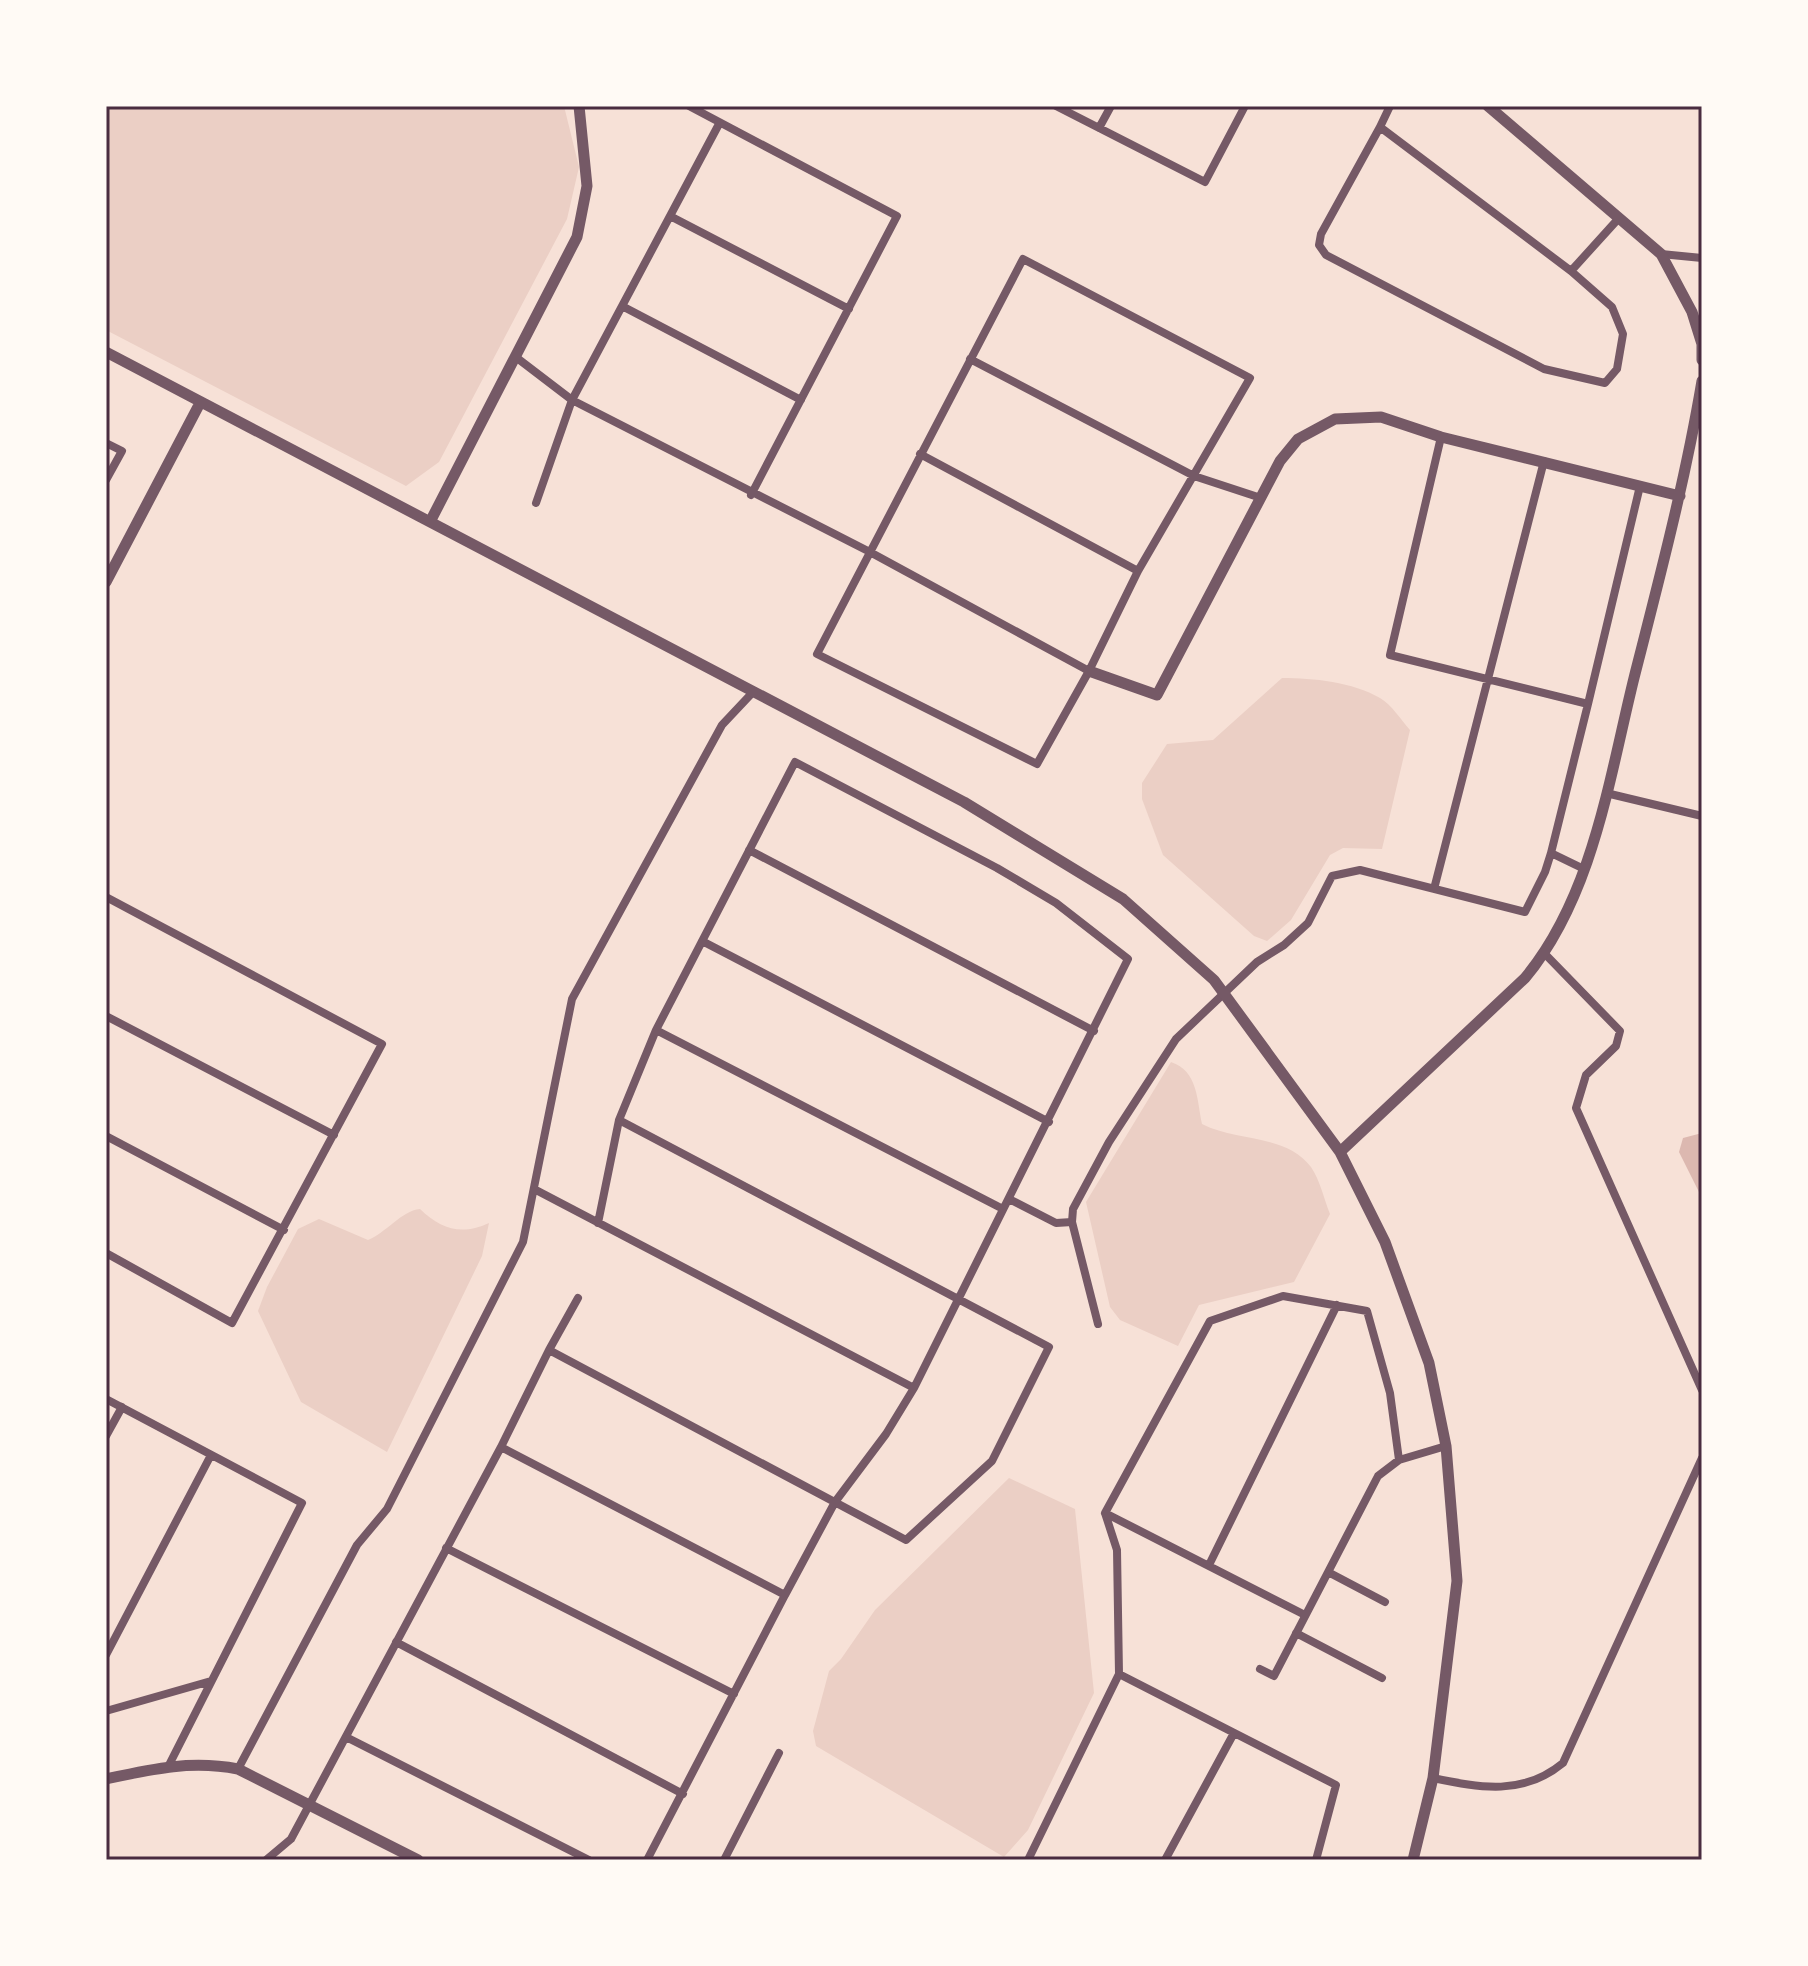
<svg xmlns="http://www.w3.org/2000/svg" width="1808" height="1966" viewBox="0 0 1808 1966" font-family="Overpass,sans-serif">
<rect width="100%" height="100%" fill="#f7e1d7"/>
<path fill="#ebcfc5" d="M106 106H564L579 167 567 219 439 462 406 486 106 330Z
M1282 678C1313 678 1353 682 1380 698 1392 705 1401 720 1410 730L1382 849 1343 848 1330 855 1291 920 1267 941 1254 936 1163 855 1142 799V783L1167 744 1213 740Z
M1171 1062C1198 1071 1197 1100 1202 1124 1237 1142 1286 1134 1311 1167 1320 1180 1324 1199 1330 1214L1294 1282 1199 1305 1178 1346 1120 1320 1110 1307 1086 1202Z
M420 1209C441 1229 461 1236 489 1223L482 1256 387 1452 301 1402 258 1311 267 1287 298 1229 319 1219 368 1240C386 1233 401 1211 420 1209Z
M1009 1478 1075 1509 1094 1693 1028 1830 1004 1857 816 1746 813 1731 829 1671 841 1659 875 1610Z"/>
<path fill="#dcb8b0" d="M1702 1133V1198L1679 1152 1683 1138Z"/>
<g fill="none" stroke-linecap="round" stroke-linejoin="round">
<path stroke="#755966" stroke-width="8" d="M689 106 897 216 751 495
M1056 106 1205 182 1245 106
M1380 127 1571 271 1612 307 1623 334 1617 369 1605 383 1544 369 1326 255 1319 245 1321 234Z
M1380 127 1390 106
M1099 128 1111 106
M670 216 849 309
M1661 254 1702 258
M1023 259 1250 378 1138 571 1089 671 1037 764 817 654Z
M1571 271 1619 218
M622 306 801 400
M517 358 572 400 868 551 1089 671
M970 359 1194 476 1261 498
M1441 437 1390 655 1588 704 1551 853
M106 443 122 451 106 480
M920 454 1138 571
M536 503 572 400 719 124
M1588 704 1640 486
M1606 793 1702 816
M749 850 1094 1031
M1434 889 1544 461
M106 897 382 1044 232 1323 106 1253
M702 941 1049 1122
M1545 954 1620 1031 1616 1046 1586 1075 1576 1108 1702 1390
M106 1016 334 1135
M656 1030 1003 1209
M106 1136 284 1230
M534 1189 914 1388 1128 959 1056 903 997 868 795 762 656 1030 619 1120 598 1223
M1009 1199 1056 1223 1072 1222
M1098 1324 1072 1222 1073 1209 1109 1142 1176 1039 1257 962 1284 945 1308 923 1332 876 1360 870 1525 912 1545 872 1551 853 1584 869
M549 1350 578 1298
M106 1399 302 1503 169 1765
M106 1436 122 1407
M501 1447 549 1350 906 1540 992 1461 1049 1347 619 1120
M1105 1513 1305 1615
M446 1548 734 1694
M1209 1565 1337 1305
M1328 1572 1385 1602
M785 1595 835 1502 886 1434 914 1388
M1296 1633 1382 1678
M396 1642 683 1794
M106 1655 211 1455
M1260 1669 1274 1676 1378 1476 1399 1460 1446 1446
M1119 1674 1336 1785 1316 1860
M106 1711 211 1681
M346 1737 589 1860
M238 1769 357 1545 387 1509 523 1242 572 999 722 725 754 691
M1433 1778C1481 1788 1523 1796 1563 1763L1702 1458
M266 1860 291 1839 501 1447 785 1595 647 1860
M724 1860 779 1753
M1028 1860 1119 1674 1117 1550 1105 1513 1210 1321 1283 1296 1367 1311 1390 1393 1399 1460
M1165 1860 1234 1733"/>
<path stroke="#755966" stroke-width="11" d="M1488 106 1661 254 1692 312 1702 344V360
M106 352 964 802 1123 899 1214 980 1340 1152 1385 1242 1429 1363 1446 1446 1457 1581 1433 1778 1413 1860
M431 520 577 237 587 186 579 106
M106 582 200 403
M1089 671 1157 695 1280 461 1298 439 1335 419 1381 417 1441 437 1680 496
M1340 1152 1525 978C1593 896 1609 779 1634 678 1659 580 1685 482 1702 381
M106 1779C152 1769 191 1760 238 1769L418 1860"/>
</g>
<rect width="1808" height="1966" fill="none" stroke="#fffaf5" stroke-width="216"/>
<rect x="108" y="108" width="1592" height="1750" fill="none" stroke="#4a2c40" stroke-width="3"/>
</svg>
